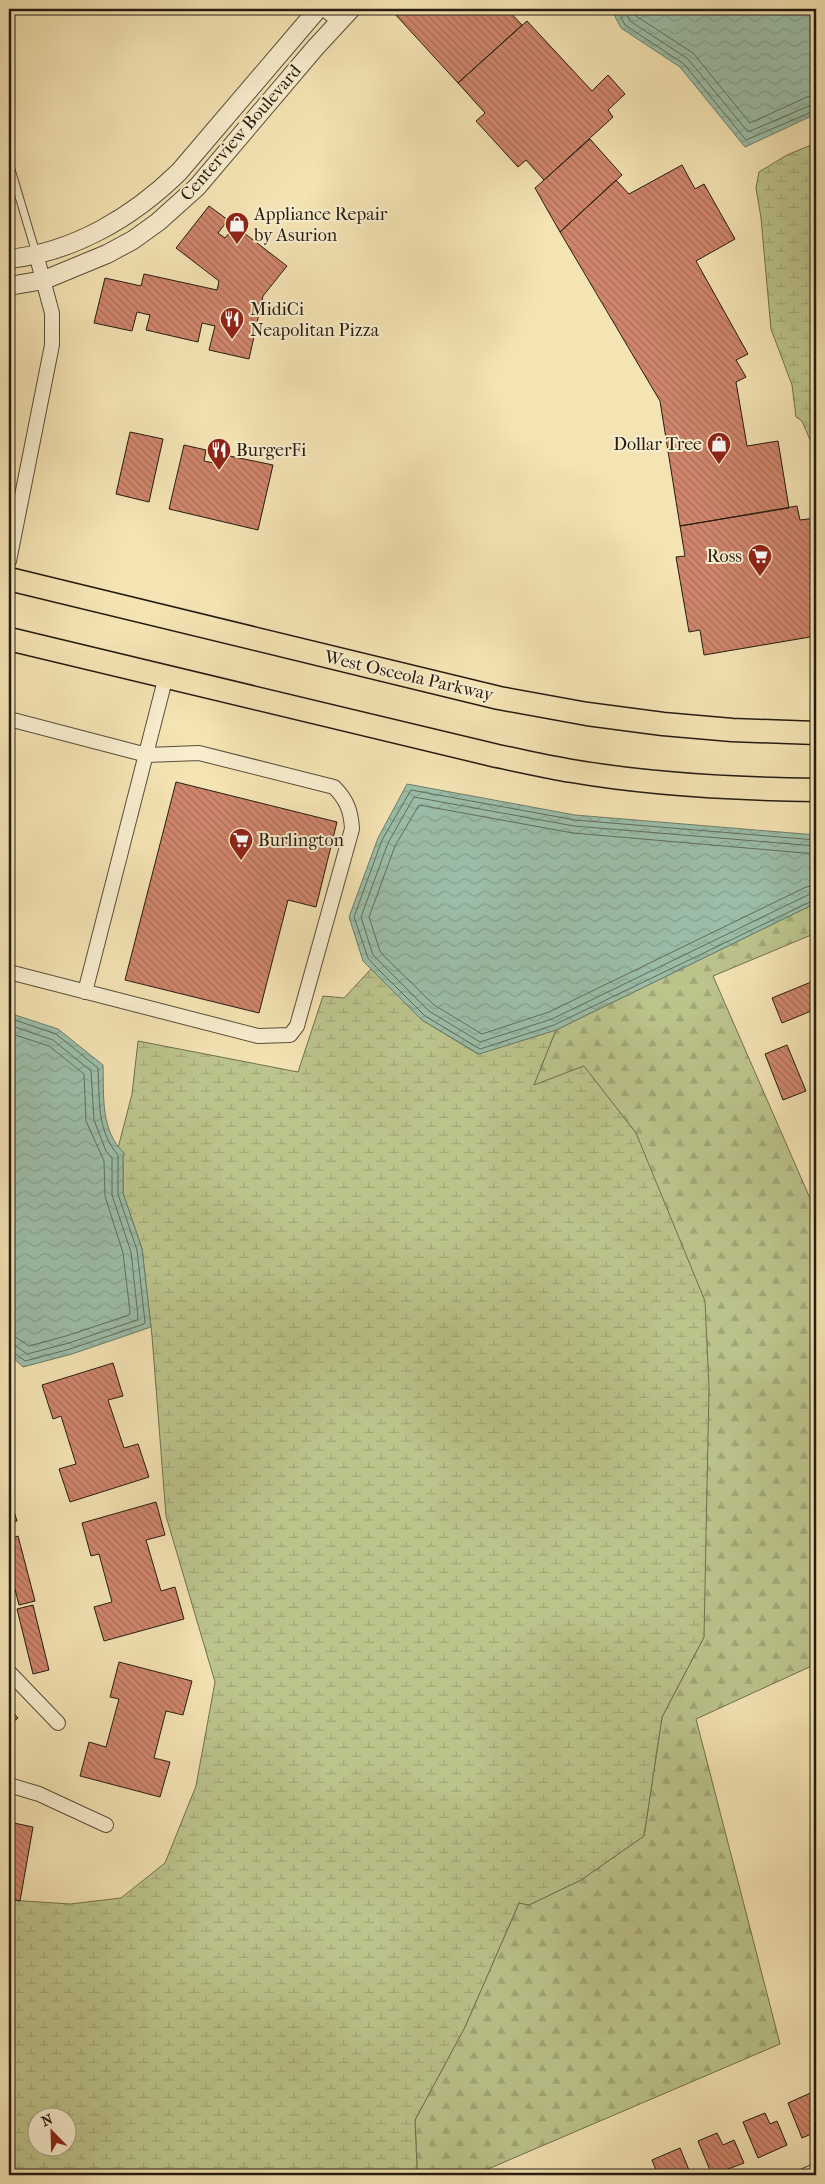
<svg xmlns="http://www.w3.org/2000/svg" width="825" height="2184" viewBox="0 0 825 2184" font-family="'IM FELL French Canon',serif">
<defs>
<pattern id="forest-firs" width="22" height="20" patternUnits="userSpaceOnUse" patternTransform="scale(1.25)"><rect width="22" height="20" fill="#bcc48c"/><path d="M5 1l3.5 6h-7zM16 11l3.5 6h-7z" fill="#a1a878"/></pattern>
<pattern id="wetland-marsh" width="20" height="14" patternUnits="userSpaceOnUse" patternTransform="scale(1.25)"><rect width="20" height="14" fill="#bcc48c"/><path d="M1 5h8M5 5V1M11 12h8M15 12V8" fill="none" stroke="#a1a878"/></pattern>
<pattern id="water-waves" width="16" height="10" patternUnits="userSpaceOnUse" patternTransform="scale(1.25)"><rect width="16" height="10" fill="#9cbea9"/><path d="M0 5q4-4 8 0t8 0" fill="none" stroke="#86a390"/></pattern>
<pattern id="building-back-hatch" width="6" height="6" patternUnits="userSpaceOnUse" patternTransform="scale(1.25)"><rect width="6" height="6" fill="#d0866c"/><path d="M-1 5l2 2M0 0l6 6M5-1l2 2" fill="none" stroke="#a96d57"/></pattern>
</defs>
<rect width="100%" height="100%" fill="#f4e3b3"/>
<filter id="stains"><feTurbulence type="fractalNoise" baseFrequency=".004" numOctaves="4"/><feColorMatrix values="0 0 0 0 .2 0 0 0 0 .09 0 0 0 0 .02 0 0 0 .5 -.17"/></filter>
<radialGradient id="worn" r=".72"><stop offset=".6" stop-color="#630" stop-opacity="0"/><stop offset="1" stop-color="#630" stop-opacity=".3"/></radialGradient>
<path fill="url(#forest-firs)" stroke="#70704e" d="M816 903V933L713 976 816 1212V1664L696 1719 780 2044 474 2175H416L417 2167 415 2120 465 2027 519 1903 529 1905 581 1880 644 1836 662 1717 704 1637 636 1133 584 1067 533 1086 556 1030Z"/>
<path fill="url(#wetland-marsh)" stroke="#70704e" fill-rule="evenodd" d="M816 143V454L802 421 796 417 792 385 771 329 761 218 756 188 759 172 787 155Z
M371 969 422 1020 478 1054 556 1030 534 1085 584 1066 636 1133 705 1301 709 1388 704 1637 662 1717 644 1836 581 1880 529 1905 519 1903 465 2027 415 2120 417 2167 416 2175H9V1900L70 1904 121 1898 165 1863 196 1786 215 1682 166 1516 152 1336 142 1249 123 1193V1156L125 1154 118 1148 132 1094 138 1041 298 1072 323 996 344 998ZM38 2116H68V2146H38Z"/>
<path fill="url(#water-waves)" stroke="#6c7d6c" d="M611 9H816V114L745 147 680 67 621 28Z
M407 784 575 815 816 835V903L556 1030 479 1054 422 1020 363 961 349 917 378 838Z
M9 1013 58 1029 103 1065C104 1096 100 1131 125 1154L123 1156V1193L142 1249 151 1327 72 1354 23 1367 9 1354Z"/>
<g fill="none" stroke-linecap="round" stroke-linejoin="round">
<path stroke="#606d5c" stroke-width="1" d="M617 9 625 25 684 64 746 140 816 110
M624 9 630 21 688 59 748 132 816 103
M632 9 636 16 693 53 750 123 807 97 816 96
M816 840 575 820 411 790 382 840 354 917 368 958 374 965 425 1016 480 1049 554 1025 816 899
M816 846 574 826 414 797 388 843 361 917 373 955 429 1011 480 1042 552 1019 810 894 816 893
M816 854 573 833 419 805 395 846 369 917 380 951 384 956 434 1005 482 1034 549 1012 806 887 816 885
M9 1018 56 1034 98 1068C100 1100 96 1129 118 1155V1194L137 1250 145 1322 144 1324 70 1349 25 1361 13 1352 9 1351
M9 1025 53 1040 91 1071 94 1120 106 1151 112 1158V1195L131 1252 138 1317 137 1320 69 1343 27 1354 16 1346 9 1345
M9 1033 49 1046 84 1074 86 1121 104 1161 105 1196 123 1253 130 1312 129 1315 66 1336 29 1346 17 1338 9 1337"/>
</g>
<path fill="url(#building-back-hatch)" stroke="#251c10" d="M398 9H507L522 25 458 83 394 13Z
M527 21 592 91 608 75 625 94 608 110 613 117 544 180 526 160 518 167 476 121 485 113 458 83Z
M590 139 622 175 560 232 535 188Z
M682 165 695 189 704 184 735 239 696 261 748 354 736 360 746 377 736 382 747 446 778 441 789 508 680 526 660 401 560 232 616 180 629 194Z
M209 206 228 220 218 233 225 238 235 226 287 266 263 296 249 359 209 350 215 326 202 323 198 342 146 330 150 315 137 312 132 331 94 323 105 278 141 286 144 274 217 290 219 281 176 248Z
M130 432 163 439 149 502 116 494Z
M184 445 206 450 204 461 223 465 225 455 273 465 258 530 169 509Z
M797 506 800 520 816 518V636L704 655 700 630 689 632 676 557 685 556 680 526Z
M176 782 337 822 316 907 288 900 259 1013 125 980Z
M816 980V1009L782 1023 772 998Z
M787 1045 806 1091 783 1100 765 1054Z
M113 1363 123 1396 108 1400 124 1448 138 1444 149 1477 70 1502 59 1469 76 1464 61 1416 53 1419 42 1385Z
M9 1496 17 1521 9 1524Z
M156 1502 165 1535 146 1540 161 1591 175 1587 184 1619 104 1641 94 1607 112 1602 99 1554 91 1556 82 1523Z
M18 1536 35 1601 19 1605 9 1566V1539Z
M33 1605 49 1670 33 1674 17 1609Z
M119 1662 192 1681 183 1715 166 1711 154 1758 170 1762 160 1797 80 1776 89 1742 106 1747 119 1699 110 1697Z
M9 1708 18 1718 9 1725Z
M9 1822 33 1827 20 1901 9 1899Z
M816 2081V2132L802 2138 788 2103 815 2091 812 2083Z
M765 2113 770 2124 777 2121 787 2145 758 2158 743 2122Z
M717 2133 723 2145 734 2140 744 2163 712 2175 698 2141Z
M680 2148 691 2175H658L652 2160Z"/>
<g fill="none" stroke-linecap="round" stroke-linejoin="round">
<defs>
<path id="service" d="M9 163 36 253"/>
<path id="minor" d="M324 9 339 21
M9 561 52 345V313L36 254
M9 719 147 755 199 753 334 787C347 800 351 811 352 829L297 1026 290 1035 258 1036 9 972
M85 992 166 676
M9 1672 58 1723
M9 1785 39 1794 106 1825
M806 2175 816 2171"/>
<path id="tertiary" d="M9 259C74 252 133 217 179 172L318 9
M9 286 44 280 107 254 133 240 158 222 197 187 315 48 351 9"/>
<path id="primary" d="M9 579 499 698 587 714 663 724 732 730 816 733
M9 639 497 756C522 761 547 767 572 771 653 785 735 789 816 790"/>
</defs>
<use href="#service" stroke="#594e39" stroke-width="9"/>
<use href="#minor" stroke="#594e39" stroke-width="16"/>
<use href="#tertiary" stroke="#594e39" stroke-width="20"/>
<use href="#primary" stroke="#251c10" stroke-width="25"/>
<use href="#service" stroke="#f8edce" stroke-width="7"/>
<use href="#minor" stroke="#f8edce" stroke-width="14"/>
<use href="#tertiary" stroke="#f8edce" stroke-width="18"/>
<use href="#primary" stroke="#f4e3b3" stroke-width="22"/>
</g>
<defs>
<symbol id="shop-pin" viewBox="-11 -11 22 30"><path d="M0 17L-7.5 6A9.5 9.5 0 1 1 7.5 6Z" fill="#8f2418" stroke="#f8edce"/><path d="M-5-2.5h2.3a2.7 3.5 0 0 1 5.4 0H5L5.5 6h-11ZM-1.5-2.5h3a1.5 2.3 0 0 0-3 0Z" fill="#fff"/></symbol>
<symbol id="restaurant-pin" viewBox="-11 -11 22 30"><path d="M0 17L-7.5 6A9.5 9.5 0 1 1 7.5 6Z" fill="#8f2418" stroke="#f8edce"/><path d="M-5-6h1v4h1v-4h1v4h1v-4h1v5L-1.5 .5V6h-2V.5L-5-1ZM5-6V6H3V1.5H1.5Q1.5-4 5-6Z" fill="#fff"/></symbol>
<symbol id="supermarket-pin" viewBox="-11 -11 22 30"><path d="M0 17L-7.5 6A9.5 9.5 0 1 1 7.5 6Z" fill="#8f2418" stroke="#f8edce"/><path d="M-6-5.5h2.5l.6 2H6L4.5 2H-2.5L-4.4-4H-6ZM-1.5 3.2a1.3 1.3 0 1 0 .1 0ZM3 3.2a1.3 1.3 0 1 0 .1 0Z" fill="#fff"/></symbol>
</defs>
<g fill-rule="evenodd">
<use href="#shop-pin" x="223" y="210" width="28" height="38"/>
<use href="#restaurant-pin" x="218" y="305" width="28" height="38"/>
<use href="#shop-pin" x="705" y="430" width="28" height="38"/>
<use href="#restaurant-pin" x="205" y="436" width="28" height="38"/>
<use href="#supermarket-pin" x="746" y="542" width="28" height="38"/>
<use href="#supermarket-pin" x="227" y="826" width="28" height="38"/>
</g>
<g text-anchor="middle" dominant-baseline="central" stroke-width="4" stroke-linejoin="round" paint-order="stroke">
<g font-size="18" fill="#251c10" stroke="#f8edce">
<text transform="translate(241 133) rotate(-49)">Centerview Boulevard</text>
<text transform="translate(409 676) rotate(13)">West Osceola Parkway</text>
</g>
<g font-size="18" fill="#251c10" stroke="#f8edce" text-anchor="start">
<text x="254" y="214">Appliance Repair<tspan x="254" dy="21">by Asurion</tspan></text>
<text x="250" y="309">MidiCi<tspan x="250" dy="21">Neapolitan Pizza</tspan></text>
<text x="702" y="444" text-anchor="end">Dollar Tree</text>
<text x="236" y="450">BurgerFi</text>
<text x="742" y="556" text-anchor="end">Ross</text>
<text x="258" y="840">Burlington</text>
</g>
</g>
<rect width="825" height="2184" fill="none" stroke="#f4e3b3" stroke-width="30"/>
<rect x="10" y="10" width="805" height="2164" fill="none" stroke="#251c10" stroke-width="2.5"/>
<rect x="15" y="15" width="795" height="2154" fill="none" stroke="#251c10"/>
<g transform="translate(52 2132) rotate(337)"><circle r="24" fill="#f8edce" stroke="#a49982"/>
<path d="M0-4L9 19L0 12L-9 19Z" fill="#8f2418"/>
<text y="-8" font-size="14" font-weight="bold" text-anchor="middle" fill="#251c10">N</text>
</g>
<rect width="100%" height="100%" filter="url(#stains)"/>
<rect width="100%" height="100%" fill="url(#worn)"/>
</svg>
